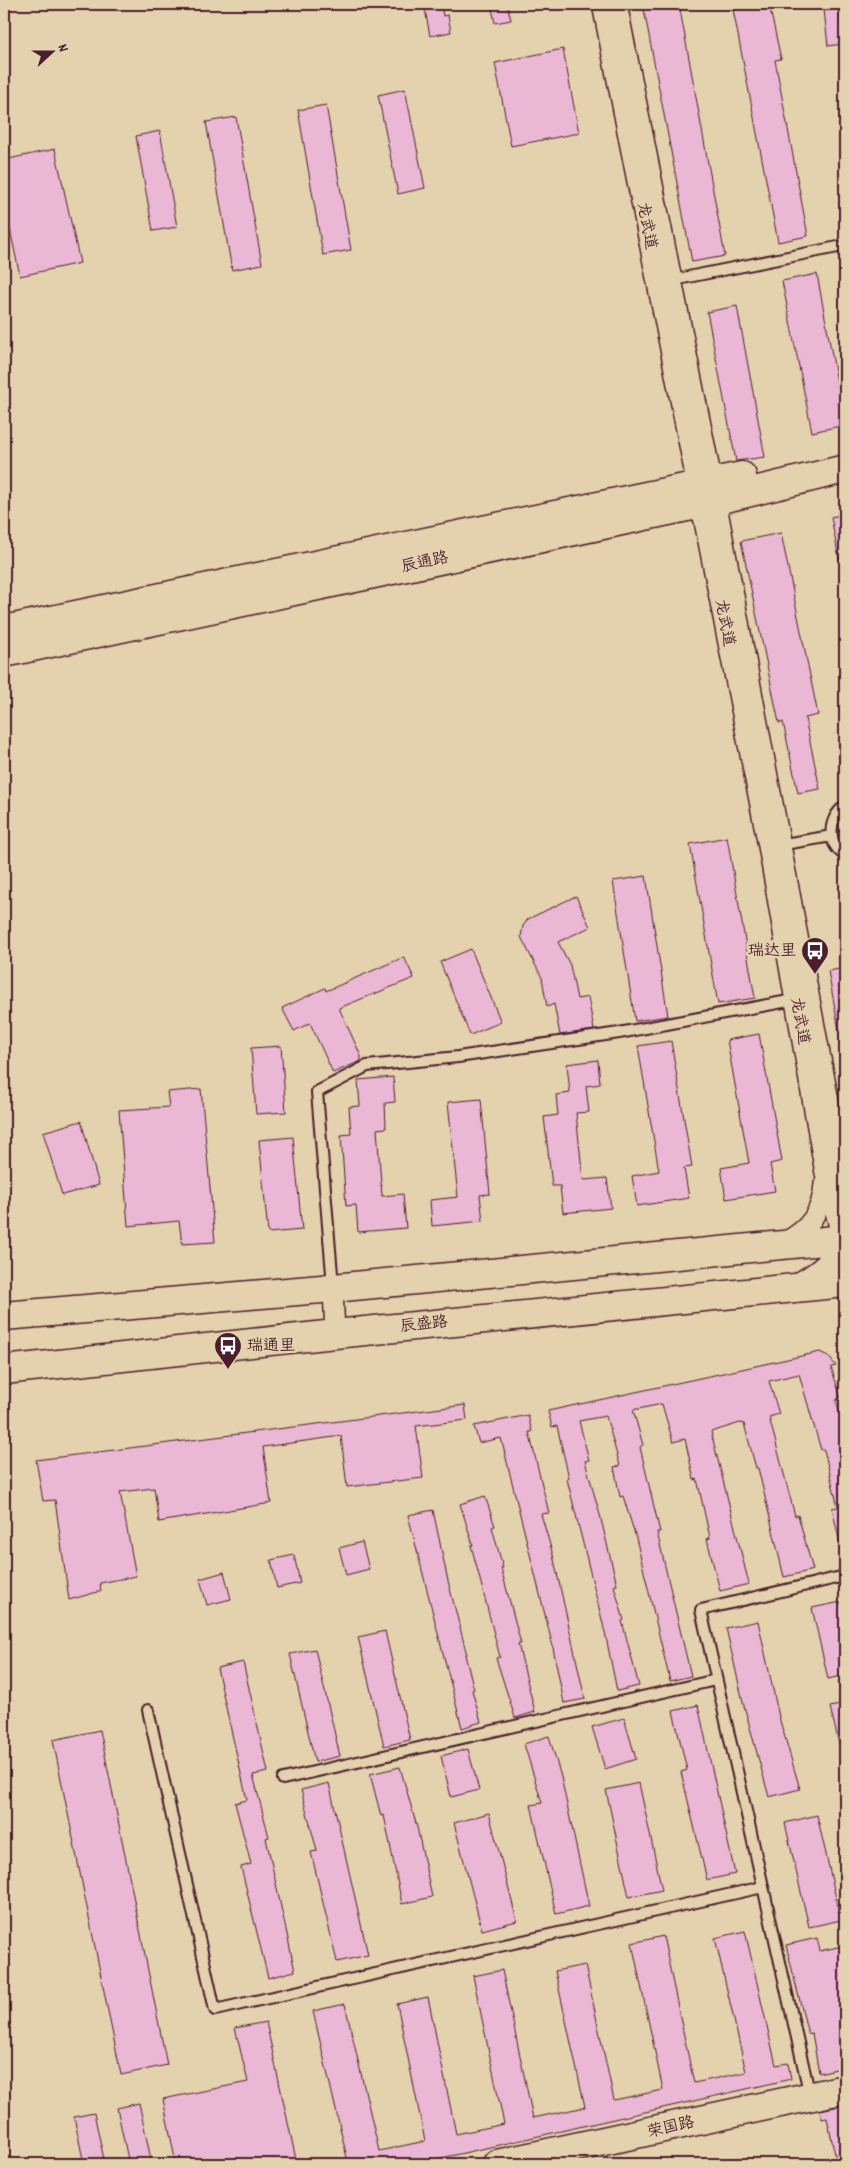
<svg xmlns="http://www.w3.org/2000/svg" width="849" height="2168" viewBox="0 0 849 2168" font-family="Dekko,'LXGW WenKai TC',sans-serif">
<rect width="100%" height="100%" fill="#e4d2af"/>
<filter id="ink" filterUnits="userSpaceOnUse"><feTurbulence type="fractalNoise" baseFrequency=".02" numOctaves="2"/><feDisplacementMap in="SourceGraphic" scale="10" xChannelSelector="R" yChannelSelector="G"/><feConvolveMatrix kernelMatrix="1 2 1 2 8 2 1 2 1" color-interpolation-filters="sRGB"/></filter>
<g filter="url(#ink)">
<path fill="#eab7d5" stroke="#4a1f2b" d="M424 4H441L443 16 448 15 451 32 430 36Z
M491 4H507L511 20 495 23Z
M643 4H679L725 256 692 262Z
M732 4H769L781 59 775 60 808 236 778 242Z
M839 8 843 44 828 46 824 10Z
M563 49 579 133 511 146 495 63Z
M405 89 425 188 398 194 378 95Z
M326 105 351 250 323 255 298 110Z
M236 117 262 264 232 270 206 122Z
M160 131 177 227 153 231 136 136Z
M55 149 80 263 20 276 4 201V160Z
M817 274 845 425 812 432 782 281Z
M737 306 765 457 736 461 707 312Z
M845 514V558L839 559 831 517Z
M781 533 818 715 805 718 820 789 798 793 783 722 779 723 741 541Z
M727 837 755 998 718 1004 690 844Z
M646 876 668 1016 635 1021 613 881Z
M576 896 590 927 558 942 570 965 577 999 588 997 594 1030 560 1035 554 1004 547 1007 542 978 521 937 523 926 528 919Z
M471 949 501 1022 470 1035 440 962Z
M404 957 414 978 339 1008 361 1056V1061L333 1073 310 1023 294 1031 282 1008 325 988 326 991Z
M845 968V1029L839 1030 828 971Z
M759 1034 782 1161 770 1164 775 1191 726 1199 721 1168 749 1163 727 1040Z
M671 1041 692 1167 684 1168 689 1198 637 1206 632 1176 659 1171 638 1046Z
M281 1046 286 1112 256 1114 251 1048Z
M598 1060 600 1084 586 1086 589 1112 576 1113 583 1180 607 1178 611 1208 563 1213 560 1186H552L544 1117 558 1115 556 1095 570 1093 567 1064Z
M393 1077 395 1102 385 1103 386 1128 377 1129 382 1196 403 1194 406 1228 358 1232 356 1205 346 1206 341 1135 351 1134 349 1107 360 1106 358 1080Z
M201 1089 215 1242 182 1244 179 1221 128 1226 119 1110 169 1107 167 1092Z
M481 1099 490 1194 480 1195 483 1221 432 1226 430 1200 458 1197 448 1102Z
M81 1121 99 1185 62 1195 43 1132Z
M293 1137 302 1230 268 1233 259 1140Z
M820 1352 828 1356 836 1366 831 1367 841 1398 836 1400 845 1434V1543H840L832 1508 838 1507 824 1450H821L799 1374 769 1381 779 1414 769 1417 795 1516 798 1515 813 1570 784 1577 758 1468H756L744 1424 740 1423 711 1432 749 1584 720 1591 707 1539 710 1538 697 1479 694 1480 685 1439 673 1442 662 1404 633 1410 643 1445 640 1447 660 1532H657L691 1676 670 1681 636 1538 623 1496 620 1497 614 1467 620 1466 606 1416 579 1421 589 1460 585 1461 600 1515 617 1585 614 1586 624 1620 622 1621 639 1686 617 1691 605 1632 567 1479 569 1478 557 1426 552 1427 548 1411Z
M465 1405 467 1420 416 1426 423 1478 347 1487 341 1436 263 1447 271 1503 159 1522 154 1488 120 1492 136 1576 100 1583 101 1591 69 1600 55 1500 43 1501 36 1460Z
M528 1415 532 1432H529L549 1513 541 1514 553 1555 585 1699 564 1703 552 1643 501 1438 479 1443 474 1426Z
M485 1496 495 1526 492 1527 503 1568H501L521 1644H518L535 1712 515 1718 496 1658 500 1657 471 1545H473L460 1504Z
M433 1510 448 1581 467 1655H465L474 1689 472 1690 481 1722 462 1728 408 1515Z
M362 1542 369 1569 346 1575 339 1548Z
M294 1555 300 1583 277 1588 271 1560Z
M224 1572 231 1599 207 1605 200 1579Z
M841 1602 845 1621V1675L828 1679 812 1608Z
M758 1621 779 1717 800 1789 769 1797 743 1702 726 1628Z
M385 1631 410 1740 384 1746 358 1637Z
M315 1649 340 1756 315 1762 290 1654Z
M243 1662 268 1772 253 1775 269 1837 266 1838 295 1971 268 1978 241 1867 251 1864 235 1803 247 1800 217 1668Z
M845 1704V1748H840L830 1707Z
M698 1705 735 1874 707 1880 681 1772 687 1770 673 1711Z
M624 1718 636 1759 605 1769 592 1727Z
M100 1730 167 2065 121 2075 53 1740Z
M549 1736 561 1777 589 1906 556 1914 531 1805 542 1803 524 1744Z
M468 1749 479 1790 451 1797 441 1756Z
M400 1767 417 1827 432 1897 402 1904 384 1815 381 1816 370 1774Z
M329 1783 368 1955 337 1962 311 1852 317 1851 301 1790Z
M639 1783 662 1890 629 1897 606 1790Z
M489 1813 517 1921 482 1930 454 1823Z
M817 1815 841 1920 809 1927 785 1823Z
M745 1931 776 2065 788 2063 791 2079 415 2164H345L344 2159 347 2158 313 2011 345 2004 379 2151 425 2141 397 2004 428 1997 456 2134 504 2124 473 1976 502 1970 533 2118 585 2107 555 1971 585 1965 614 2100 663 2090 632 1943 663 1936 694 2083 746 2072 715 1938Z
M817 1938 820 1951 842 1946 845 1961V2067L819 2073 812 2033 808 2034 786 1945Z
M266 2022 297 2164H176L163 2099 248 2082 235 2028Z
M139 2103 152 2164H129L117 2108Z
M845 2105V2164H837L827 2118 822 2119 820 2110Z
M94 2113 105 2164H84L74 2117Z"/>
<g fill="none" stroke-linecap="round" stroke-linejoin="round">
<defs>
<path id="lane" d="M668 281 838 247
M845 806C828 818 826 844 845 855
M778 845 832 836
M333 1286 317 1092 367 1066 458 1057 619 1033 799 999
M148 1710 215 2010 763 1887
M283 1779 716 1680
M810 2096 701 1610 845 1576"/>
<path id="street" d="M602 4 768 846 825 1173 839 1227
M617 4 716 500 845 1186
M784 1242C809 1230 822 1212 824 1184
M333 1288 335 1334"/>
<path id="secondary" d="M4 630 742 476
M4 653 701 504 845 469
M801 1286C842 1263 845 1249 845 1203
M4 1316 333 1288 845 1239
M4 1370 335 1334 845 1283
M497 2164 845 2089"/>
</defs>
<use href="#lane" stroke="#4a1f2b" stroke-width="14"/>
<use href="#street" stroke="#4a1f2b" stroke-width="22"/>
<use href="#secondary" stroke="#4a1f2b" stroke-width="31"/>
<use href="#lane" stroke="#e4d2af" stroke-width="10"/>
<use href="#street" stroke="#e4d2af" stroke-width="19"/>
<use href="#secondary" stroke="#e4d2af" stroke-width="28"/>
</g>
</g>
<defs>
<symbol id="bus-pin" viewBox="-11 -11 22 30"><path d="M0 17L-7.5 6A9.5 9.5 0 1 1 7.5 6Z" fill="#4a1f2b" stroke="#e4d2af"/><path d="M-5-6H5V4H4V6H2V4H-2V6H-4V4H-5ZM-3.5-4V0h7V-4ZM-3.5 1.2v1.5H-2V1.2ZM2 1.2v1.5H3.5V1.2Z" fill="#fff"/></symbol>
</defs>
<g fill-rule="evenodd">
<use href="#bus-pin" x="799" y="935" width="32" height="43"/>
<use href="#bus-pin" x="212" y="1330" width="32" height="43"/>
</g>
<g text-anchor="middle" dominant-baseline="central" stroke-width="5" stroke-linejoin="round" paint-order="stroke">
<g font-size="16" fill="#4a1f2b" stroke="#e4d2af">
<text transform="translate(646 226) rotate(79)">龙武道</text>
<text transform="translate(425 563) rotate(-12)">辰通路</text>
<text transform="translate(724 623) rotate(79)">龙武道</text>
<text transform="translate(799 1021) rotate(80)">龙武道</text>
<text transform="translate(424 1325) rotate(-6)">辰盛路</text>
<text transform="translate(671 2128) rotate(-13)">荣国路</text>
</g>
<g font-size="16" fill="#4a1f2b" stroke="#e4d2af" text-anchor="end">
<text x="796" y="951">瑞达里</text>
<text x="247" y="1346" text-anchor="start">瑞通里</text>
</g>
</g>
<rect width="849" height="2168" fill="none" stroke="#e4d2af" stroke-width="20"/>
<rect x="10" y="10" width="829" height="2148" fill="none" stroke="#4a1f2b" stroke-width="2" filter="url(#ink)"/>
<g transform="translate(52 52) rotate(69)" stroke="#e4d2af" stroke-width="4" paint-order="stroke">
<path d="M0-4L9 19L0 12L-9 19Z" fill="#4a1f2b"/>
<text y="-8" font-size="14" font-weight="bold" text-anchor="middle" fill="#4a1f2b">N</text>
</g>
</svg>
